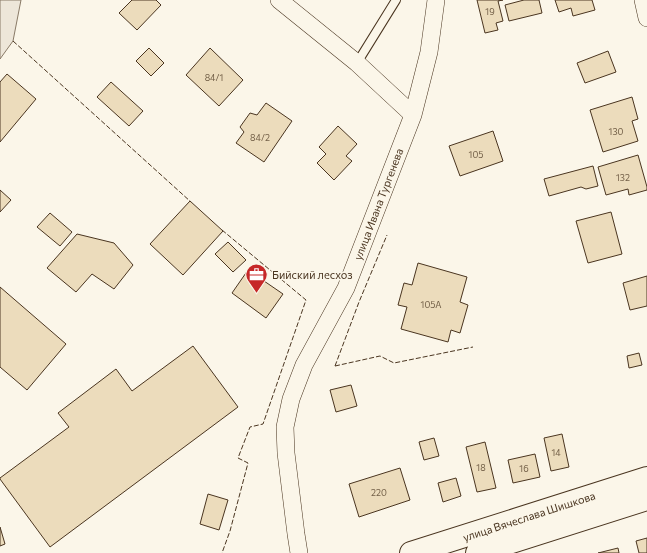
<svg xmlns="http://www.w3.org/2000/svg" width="647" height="553" viewBox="0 0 647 553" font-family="Commissioner,sans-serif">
<rect width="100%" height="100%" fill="#fbf6e9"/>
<path fill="#ede6d9" stroke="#887966" d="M0 0H21L13 41 0 59Z"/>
<path fill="#ecdcbc" stroke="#4a3520" d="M132 0H156L161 5 137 30 119 13Z
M477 0H503L498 1 503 21 496 23 498 30 485 33Z
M524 0H539L542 13 509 21 505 5Z
M555 0H592L595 10 573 16 571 8 559 12Z
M149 48 164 63 151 76 136 61Z
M210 48 243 80 219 106 186 75Z
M608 51 616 72 585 83 577 63Z
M7 74 36 99 0 142V82Z
M111 82 143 111 129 126 97 97Z
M632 97 638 119 632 121 638 141 603 152 590 110Z
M266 103 292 121 264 162 236 143 244 132 240 127 250 113 257 115Z
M338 126 357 144 346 156 352 161 334 180 317 163 326 154 319 147Z
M493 131 503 161 460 176 449 146Z
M638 155 647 187V190L629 195 628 189 606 195 598 167Z
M593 166 598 186 586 189 581 187 549 196 544 179Z
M0 190 11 200 0 212Z
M190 201 223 231 183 275 150 244Z
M611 212 622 254 588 263 576 221Z
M50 213 72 232 60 246 37 227Z
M77 234 114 243 133 265 114 289 92 274 76 292 47 268Z
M228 242 246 260 233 272 215 254Z
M418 263 467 277 460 302 468 305 460 333 451 330 448 342 401 329 407 307 398 305 404 283 412 285Z
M248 270 283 294 266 318 232 293Z
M647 276V306L630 310 623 283Z
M0 287 66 344 27 390 0 367Z
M193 346 238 407 50 547 0 479V478L69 427 58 413 116 369 132 391Z
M639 353 642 365 629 368 627 356Z
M351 385 357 406 336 412 330 390Z
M562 434 569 467 551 471 544 438Z
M434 438 439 456 424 460 419 442Z
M485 442 496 488 477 492 466 447Z
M535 454 540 477 513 483 508 460Z
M400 468 410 500 359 517 349 484Z
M456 478 461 496 443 502 438 483Z
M208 494 228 500 219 530 200 524Z
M0 527 5 544 0 546Z
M647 538V553H639L636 541Z
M618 548 619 553H598Z"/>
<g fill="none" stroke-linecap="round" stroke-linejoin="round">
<defs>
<path id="service" d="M357 63 396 0"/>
<path id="minor" d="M279 0 357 63 413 115
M643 0 647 18
M299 553 296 534 286 453 285 427 291 399 304 365 346 288 413 115 429 52 436 0"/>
<path id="primary" d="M411 553 647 478
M477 553 647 499"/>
</defs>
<use href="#service" stroke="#4a3520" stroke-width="10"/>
<use href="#minor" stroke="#4a3520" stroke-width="18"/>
<use href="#primary" stroke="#4a3520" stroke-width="24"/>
<use href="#service" stroke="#fbf6e9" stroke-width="8"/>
<use href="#minor" stroke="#fbf6e9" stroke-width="17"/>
<use href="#primary" stroke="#fbf6e9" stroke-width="22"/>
<path stroke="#4a3520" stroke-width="1" stroke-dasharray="5 2" stroke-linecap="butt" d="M13 41 191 202
M222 230 306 300 263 424 250 427 238 458 248 463 230 531 222 553
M335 366 380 356 394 363 473 347
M335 366 359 302 387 235"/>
</g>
<defs>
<symbol id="office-pin" viewBox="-11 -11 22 30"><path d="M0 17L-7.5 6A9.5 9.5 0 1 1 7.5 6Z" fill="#c62828" stroke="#fbf6e9"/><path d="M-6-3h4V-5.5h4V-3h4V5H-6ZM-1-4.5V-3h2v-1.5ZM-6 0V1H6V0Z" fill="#fff"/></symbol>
</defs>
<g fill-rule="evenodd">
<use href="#office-pin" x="244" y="262" width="25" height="34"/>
</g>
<g text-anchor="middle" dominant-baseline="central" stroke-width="3" stroke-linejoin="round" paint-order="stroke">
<g font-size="9" fill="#725f47">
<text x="490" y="11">19</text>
<text x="214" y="77">84/1</text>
<text x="616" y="131">130</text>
<text x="260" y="137">84/2</text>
<text x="476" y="154">105</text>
<text x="623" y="177">132</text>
<text x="431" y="304">105А</text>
<text x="556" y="452">14</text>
<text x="481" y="467">18</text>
<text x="524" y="468">16</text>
<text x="379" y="492">220</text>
</g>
<g font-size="11" fill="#4a3520" stroke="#fbf6e9">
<text transform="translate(378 204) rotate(-69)">улица Ивана Тургенева</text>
<text transform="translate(529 516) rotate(-18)">улица Вячеслава Шишкова</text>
</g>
<g font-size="11" fill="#4a3520" stroke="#fbf6e9" text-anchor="start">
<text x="272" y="274">Бийский лесхоз</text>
</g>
</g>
</svg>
